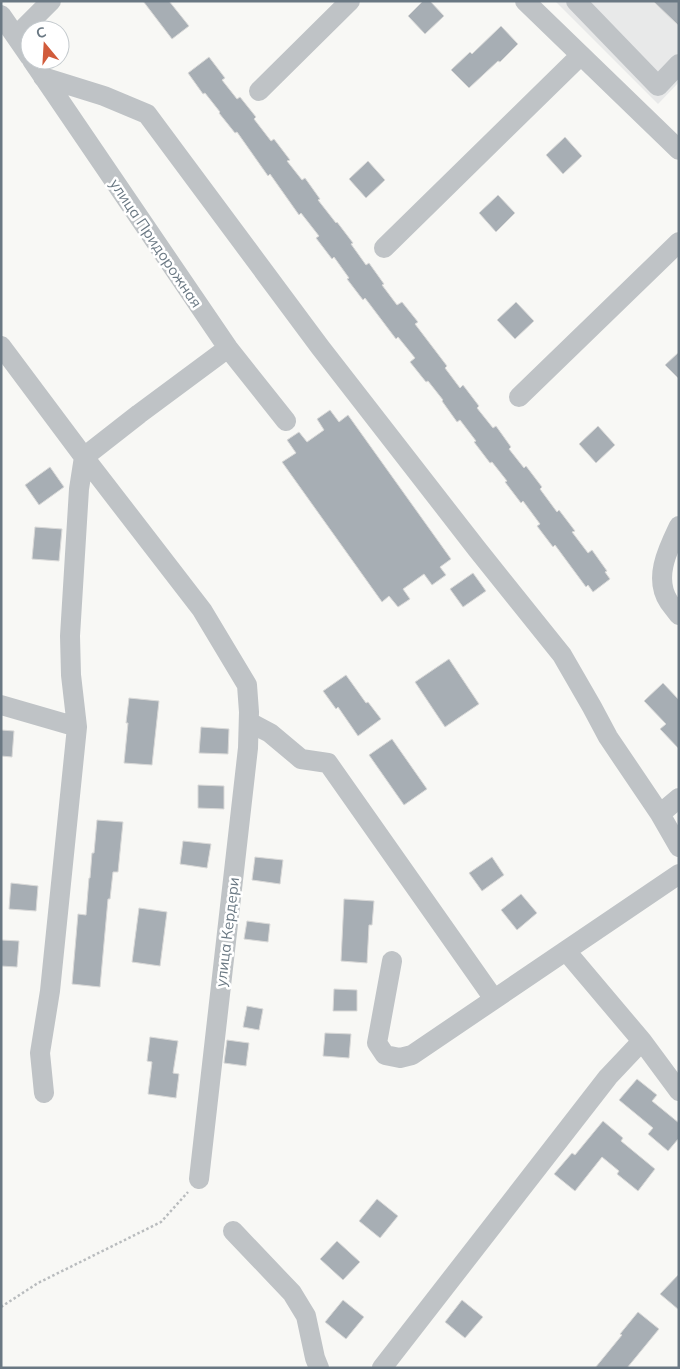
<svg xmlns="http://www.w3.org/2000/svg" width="680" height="1369" viewBox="0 0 680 1369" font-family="Mulish,sans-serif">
<rect width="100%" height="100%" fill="#f8f8f5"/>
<path fill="#e8e9e9" d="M555 1H679V82L658 104Z"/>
<path fill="#a7aeb4" stroke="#d9d9d8" d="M143 1H169L189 26 172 39Z
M423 1H430L444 16 425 34 408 16Z
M653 1H679V26Z
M501 26 518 44 500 62 498 61 469 88 451 70 470 52 472 54Z
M209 57 225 78 222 80 237 99 240 97 256 117 254 119 271 141 274 139 290 160 287 161 302 180 305 178 320 199 318 200 336 223 337 222 353 243 351 244 366 265 369 263 384 284 382 285 397 305 402 302 418 322 415 324 447 366 445 368 460 388 463 385 479 406 477 408 493 428 496 426 511 447 509 449 524 468 526 466 542 487 540 489 557 512 559 510 575 531 572 532 588 553 592 550 607 571 605 572 610 579 593 592 588 585 586 587 555 545 553 547 537 526 540 524 523 501 521 503 505 482 507 481 492 462 490 463 474 442 476 441 460 420 457 422 442 401 443 400 428 381 426 382 410 362 415 358 398 337 396 339 365 298 363 300 347 279 349 278 334 257 332 259 316 238 319 236 301 213 299 215 270 174 268 176 237 132 235 133 219 113 220 112 205 93 203 94 188 73Z
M565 137 582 156 563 174 546 155Z
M368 161 385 180 366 198 349 179Z
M498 195 515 213 496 232 479 213Z
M516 302 534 321 515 339 497 320Z
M679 352V379L665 365Z
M330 410 339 422 348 415 451 559 440 567 446 575 432 585 424 574 403 589 410 599 398 607 389 596 382 602 282 462 296 453 287 440 299 432 307 442 324 430 317 419Z
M598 426 615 445 596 463 579 444Z
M50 467 64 487 39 505 25 485Z
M35 527 62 529 59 561 32 559Z
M473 573 486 591 463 607 450 589Z
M449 659 479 704 445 727 415 682Z
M346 675 366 703 368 702 381 719 358 736 338 707 336 709 323 691Z
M663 683 679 700V749L660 729 666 724 644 701Z
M129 698 159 701 152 765 124 763 128 723H126Z
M201 727 229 729 228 754 199 753Z
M1 730 14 731 12 757 1 756Z
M392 739 427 789 404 805 369 755Z
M198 785 224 786V809L198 808Z
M97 820 123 822 118 872H113L110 899H108L100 987 72 984 78 914 86 915 89 878H90L92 853H94Z
M183 841 211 844 207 868 180 864Z
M255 857 283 860 280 884 252 880Z
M492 857 504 875 482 891 469 873Z
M11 883 38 886 36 911 9 909Z
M521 894 537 913 517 930 501 910Z
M344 899 374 901 372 925H369L367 963 341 961Z
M139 908 167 912 160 966 132 962Z
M247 921 270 924 268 942 244 939Z
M1 940 19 941 17 967 1 966Z
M334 989 357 990V1011H333Z
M247 1006 263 1009 259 1030 243 1027Z
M325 1033 351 1034 349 1058 323 1056Z
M150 1037 178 1041 173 1073 179 1074 176 1098 148 1094 152 1062 147 1061Z
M227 1040 249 1043 246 1066 224 1063Z
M637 1079 657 1095 652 1101 679 1123V1138L668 1151 648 1134 653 1128 619 1100Z
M603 1121 623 1138 621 1141 655 1169 638 1191 617 1174 619 1171 602 1157 575 1191 554 1174 572 1153 575 1155Z
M377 1199 398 1216 380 1238 359 1221Z
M337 1241 360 1262 343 1280 320 1259Z
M679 1274V1310L660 1294Z
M343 1300 364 1317 346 1339 325 1322Z
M462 1300 483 1317 465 1338 445 1322Z
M638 1312 659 1329 627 1368H595L622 1335 620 1334Z"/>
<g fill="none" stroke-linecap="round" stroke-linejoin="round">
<path stroke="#b9bcbe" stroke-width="2.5" stroke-dasharray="2.5 2.5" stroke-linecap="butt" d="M1 1307 38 1283 161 1222 188 1192"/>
<path stroke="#bfc3c6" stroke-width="20" d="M525 1 679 150
M576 1 658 86 679 64
M1 15 30 57
M16 36 51 1
M32 60 228 348 286 421
M43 77 104 96 147 114 320 347 477 549 562 655 592 707 608 737 660 814 679 847
M259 91 350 1
M384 248 581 55
M1 346 84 457 79 489 70 636 71 675 77 727 50 991 40 1053 44 1093
M519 397 679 242
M679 526C668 549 653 578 669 602 672 606 675 610 679 615
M1 705 77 727
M249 722 270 733 301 759 328 763 494 999
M660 814 679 798
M566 951 642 1041 679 1091
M392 961 377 1043 385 1055 400 1058 412 1055 679 874
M199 1179 248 748 249 712 247 685 202 610 84 457 139 414 228 348
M233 1231 292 1293 306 1316 315 1358 319 1368
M382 1368 608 1077 642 1041"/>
</g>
<g text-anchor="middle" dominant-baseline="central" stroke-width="5" stroke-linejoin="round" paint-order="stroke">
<g font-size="15" fill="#6a7883" stroke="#fff">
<text transform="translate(156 243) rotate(56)">улица Придорожная</text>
<text transform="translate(227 932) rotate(-83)">улица Кердери</text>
</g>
</g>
<rect width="680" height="1369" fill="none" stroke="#6a7883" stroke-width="5"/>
<g transform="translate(45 45) rotate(342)"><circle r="24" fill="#ffffff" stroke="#c3c9cd"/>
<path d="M0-4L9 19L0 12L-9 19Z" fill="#d15b3b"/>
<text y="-8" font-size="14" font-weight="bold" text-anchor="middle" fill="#6a7883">С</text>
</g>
</svg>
